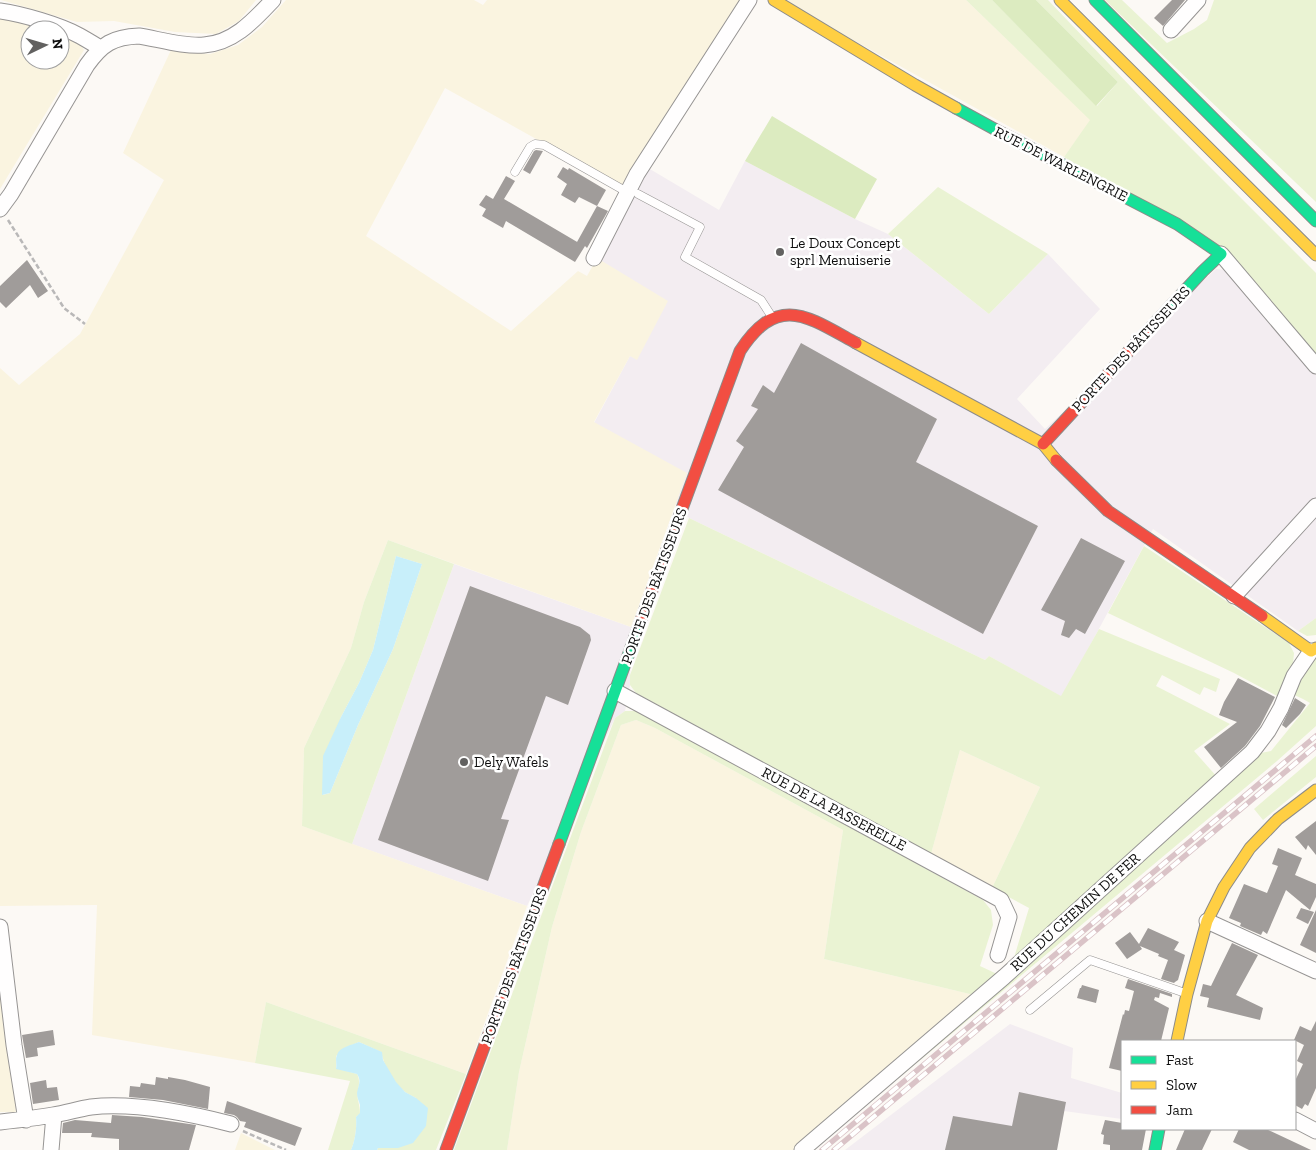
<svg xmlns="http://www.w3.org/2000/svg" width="1316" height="1150" viewBox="0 0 1316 1150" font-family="'Zilla Slab',serif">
<rect width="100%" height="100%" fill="#fcf9f5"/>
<path fill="#f3edf1" d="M745 161 855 219 888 234 989 314 1048 254 1100 309 1017 399 1045 429 1216 269 1227 270 1316 371V618L1298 631 1153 529 1062 697 989 656 985 660 689 518 594 423 630 356 637 359 597 258 622 187 638 162 719 210Z
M454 564 631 627 630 685 625 711 615 718 527 906 352 844Z
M1010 1024 1073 1048 1071 1078 1122 1093V1119L1064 1111 1057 1150H845Z"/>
<path fill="#faf4e0" d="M1 0H256L239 21 216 34 175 32 114 21 77 22Z
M286 0H474L483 5 487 0H744L622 187 445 88 366 236 511 331 578 271 587 276 597 258 668 301 637 360 630 356 594 422 687 473 631 627 388 540 364 602 351 648 304 748 302 826 527 906 466 1074 266 1002 255 1063 92 1035 97 905 0 906V368L19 385 80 334 164 180 123 153 171 50 210 54 238 45 262 27Z
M781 0H966L1091 120 1064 157Z
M0 15 52 30H30V60H60V33L76 38 84 50 0 189Z
M636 720 655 728 843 830 824 959 978 996 793 1150H507L519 1072 552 927 581 832 621 725Z
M960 750 1040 787 992 888 931 854Z
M0 966 10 1045 16 1112H0Z
M241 1133 275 1150H235Z"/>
<path fill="#eaf3d3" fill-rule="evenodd" d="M966 0H992L1097 106 1118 82 1036 0H1048L1152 109 1316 273V356L1240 265 1064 157 1090 120Z
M1105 0H1122L1167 43 1194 29 1207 20 1214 0H1316V202Z
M938 187 1048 254 989 314 888 234Z
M689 518 985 660 989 656 1061 696 1099 629 1220 679 1216 692 1204 687 1200 695 1162 675 1156 686 1230 724 1194 751 1218 778 978 996 824 959 843 830 655 728 636 720 621 725 581 832 552 927 519 1072 507 1150H454L615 718 625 711H637L983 900 991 910 993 925 980 966 997 974 1013 961 1029 908 992 888 1040 787 960 750 931 854 636 693 630 685V675Z
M388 540 454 564 352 844 302 826 304 748 351 648 364 602ZM396 556 422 564 393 649 358 725 330 793 323 795 341 717 359 683 373 650Z
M1144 546 1289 643 1294 653 1293 664 1279 697 1234 673 1108 613Z
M1316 618V635L1307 636 1298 631Z
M1316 658V726L1277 761 813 1150 1261 753 1271 751 1310 703 1303 699 1290 693 1304 671Z
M1316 756V777L1263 820 1254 809Z
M266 1002 466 1074 436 1150H377L378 1148H398L416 1098C412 1096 408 1094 405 1092 394 1083 384 1066 381 1052L359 1042 350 1046 336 1056V1068L357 1074C362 1083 356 1091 358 1100 359 1105 360 1108 360 1114L356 1117C357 1127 355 1141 351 1150H328L350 1081 255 1063Z"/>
<path fill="#dcebc0" d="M992 0H1036L1118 82 1096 106Z
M772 116 877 179 855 219 745 161Z"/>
<path fill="#c8effa" d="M396 556 422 564 393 649 358 725 330 793 322 795 323 756 341 717 359 683 373 650Z
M359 1042 382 1052 383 1060 396 1082 405 1092 416 1098 428 1108 426 1126 413 1143 398 1148H378L377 1150H351C355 1141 357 1127 356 1117L360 1113C360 1111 360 1108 360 1105 359 1101 357 1098 357 1093 358 1086 362 1081 357 1074L336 1069C337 1064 335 1059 337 1055 339 1047 352 1045 359 1042Z"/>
<path fill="#a09c9a" d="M1172 0H1185L1163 26 1154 18Z
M536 150 543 151 530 174 523 170 534 151Z
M563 167 568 170 569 168 606 190 597 206 579 197 575 203 561 195 567 184 557 177Z
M506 176 515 181 504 199 584 246 577 242 597 206 608 211 587 248 585 246 575 262 506 221 503 228 482 216 486 209 479 205 486 195 493 199Z
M27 260 48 291 38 298 30 285 6 308 0 302V286Z
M801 343 937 419 916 462 1038 526 983 634 718 490 744 447 736 441 758 409 751 406 763 385 774 393Z
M1081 538 1125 561 1085 634 1076 629 1069 638 1061 635 1065 621 1041 610Z
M470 586 580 627 590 635 591 640 568 705 546 696 501 819 509 820 488 881 378 840Z
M1238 678 1275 697 1260 726 1245 746 1221 768 1204 747 1237 722 1219 715 1224 702Z
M1295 698 1306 705 1300 714 1286 728 1282 725Z
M1316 821V855L1308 845 1306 850 1295 837Z
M1278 848 1302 858 1295 875 1316 884V897L1310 910 1286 890 1267 934 1263 931 1261 935 1240 926 1241 923 1229 918 1244 884 1267 893 1278 866 1272 864Z
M1301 908 1314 912 1308 924 1296 918Z
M1316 910V953L1300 945Z
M1148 928 1179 942 1174 950 1185 955 1178 980 1175 982 1174 983 1161 979 1168 960 1158 956 1159 954 1140 946 1142 949 1127 959 1115 943 1130 932 1139 944Z
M1232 943 1258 955 1236 995 1263 1008 1260 1020 1207 1007 1209 998 1200 996 1203 984 1211 986Z
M1128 979 1172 994V997L1160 993 1159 998 1155 997 1154 1000 1169 1008 1161 1041H1122V1071L1109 1068 1123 1014 1124 1015 1125 1010 1129 1011 1134 991 1125 988Z
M1082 985 1099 990 1096 1003 1077 998 1080 988H1081Z
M1316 1021V1088L1308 1106 1305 1104 1302 1109 1295 1105V1081L1303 1064 1297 1061 1304 1045 1294 1040 1300 1026 1311 1031Z
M53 1030 55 1045 37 1048 38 1056 26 1058 22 1035Z
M156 1077 168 1079V1077L185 1080 210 1087 208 1109 163 1100 129 1097 130 1086 140 1087 141 1083 155 1085Z
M46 1080 47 1088 57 1087 59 1100 33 1104 30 1083Z
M1019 1092 1066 1102 1057 1150H945L953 1116 1012 1126Z
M227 1101 302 1128 295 1146 244 1127 246 1122 240 1121 237 1117 234 1115 224 1113Z
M112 1115 142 1117 196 1125 189 1150H119V1139L91 1137 92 1133H62L63 1123 75 1120 111 1123Z
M1105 1120 1122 1123V1129H1146L1142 1150H1110V1145L1103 1144 1104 1135 1101 1134Z
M1185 1129H1212L1202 1150H1176Z
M1239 1129H1266L1311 1150H1249L1233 1142Z"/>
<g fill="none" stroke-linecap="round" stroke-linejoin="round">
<defs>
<path id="lane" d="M515 172 530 147 535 144 544 145 627 192
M638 194 700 227 685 257 761 300 772 317
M1030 1010 1090 960 1185 993"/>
<path id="street" d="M0 11C22 14 60 25 80 36 87 40 94 44 100 48
M1171 30 1198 0
M0 209 11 194 87 65C102 44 113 37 139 36 158 39 185 47 204 45 234 43 254 20 273 0
M1221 254 1316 366
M594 258 637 174 749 0
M1234 596 1316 506
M615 691 1001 900 1009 917 998 955
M1207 921 1316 971
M0 927 14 1045 26 1120
M1295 1120 1316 1131
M0 1122C18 1120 36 1118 53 1115 66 1113 78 1109 91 1107 135 1102 188 1113 231 1124
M51 1150 54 1115
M802 1150 1004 977 1252 752 1268 731 1281 708 1294 676 1311 651"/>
<path id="fast" d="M1095 0 1316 221
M956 108 998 131 1177 224 1221 254 1203 271 1153 325
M559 844 640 623
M1155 1150 1159 1129"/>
<path id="slow" d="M774 0 915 85 956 108
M1060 0 1316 255
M856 343 1043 444 1056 460
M1262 616 1311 651 1316 648
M1177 1041 1187 994 1207 921 1224 887 1250 848 1278 819 1316 790"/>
<path id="jam" d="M1043 444 1153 325
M1056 460 1108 511 1262 616
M640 623 740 351C778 293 807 316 856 343
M446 1150 559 844"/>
</defs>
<use href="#lane" stroke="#969493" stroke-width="9"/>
<use href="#street" stroke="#969493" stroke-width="17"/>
<use href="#fast" stroke="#8c8b89" stroke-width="13"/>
<use href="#slow" stroke="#8c8b89" stroke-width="13"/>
<use href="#jam" stroke="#8c8b89" stroke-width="13"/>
<path stroke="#b9b8b8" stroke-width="2.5" stroke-dasharray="5 2.5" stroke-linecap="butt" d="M8 220 64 308 85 324
M243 1131 286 1150"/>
<use href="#lane" stroke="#fffefe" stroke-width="8"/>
<use href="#street" stroke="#fffefe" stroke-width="15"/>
<use href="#fast" stroke="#16e098" stroke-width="11"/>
<use href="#slow" stroke="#ffcf43" stroke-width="11"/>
<use href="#jam" stroke="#f24e42" stroke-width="11"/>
<defs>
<path id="rail" d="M822 1150 1316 736
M834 1150 1316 746"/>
</defs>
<use href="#rail" stroke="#dac3c7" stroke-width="5.5"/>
<use href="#rail" stroke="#fff" stroke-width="4" stroke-dasharray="11" stroke-linecap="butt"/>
</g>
<g fill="#626160" stroke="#fff" stroke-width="2">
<circle cx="780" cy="252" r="5"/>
<circle cx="464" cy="762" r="5"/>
</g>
<g text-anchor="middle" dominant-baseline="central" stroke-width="5" stroke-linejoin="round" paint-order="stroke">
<g font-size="15" fill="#0f0f0f" stroke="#fff">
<text transform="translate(1061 164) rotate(27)">RUE DE WARLENGRIE</text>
<text transform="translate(1131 349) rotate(-47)">PORTE DES BÂTISSEURS</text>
<text transform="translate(654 586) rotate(-70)">PORTE DES BÂTISSEURS</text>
<text transform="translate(834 809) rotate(28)">RUE DE LA PASSERELLE</text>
<text transform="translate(1075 912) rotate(-42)">RUE DU CHEMIN DE FER</text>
<text transform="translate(514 966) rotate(-70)">PORTE DES BÂTISSEURS</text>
</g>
<g font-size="15" fill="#0f0f0f" stroke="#fff" text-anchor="start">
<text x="790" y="243">Le Doux Concept<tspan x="790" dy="17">sprl Menuiserie</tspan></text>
<text x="474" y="762">Dely Wafels</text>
</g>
</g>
<rect x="1121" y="1040" width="175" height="90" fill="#ffffff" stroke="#9f9f9f"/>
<rect x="1131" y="1056" width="25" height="8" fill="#16e098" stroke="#9f9f9f"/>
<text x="1166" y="1065" font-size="15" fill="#0f0f0f">Fast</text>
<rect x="1131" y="1081" width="25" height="8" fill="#ffcf43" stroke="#9f9f9f"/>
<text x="1166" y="1090" font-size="15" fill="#0f0f0f">Slow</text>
<rect x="1131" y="1106" width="25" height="8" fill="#f24e42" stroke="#9f9f9f"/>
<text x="1166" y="1115" font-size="15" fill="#0f0f0f">Jam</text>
<g transform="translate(45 45) rotate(85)"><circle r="24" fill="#ffffff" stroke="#9f9f9f"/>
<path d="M0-4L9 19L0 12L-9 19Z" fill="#626160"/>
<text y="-8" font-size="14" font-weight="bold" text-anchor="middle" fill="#0f0f0f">N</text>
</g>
</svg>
